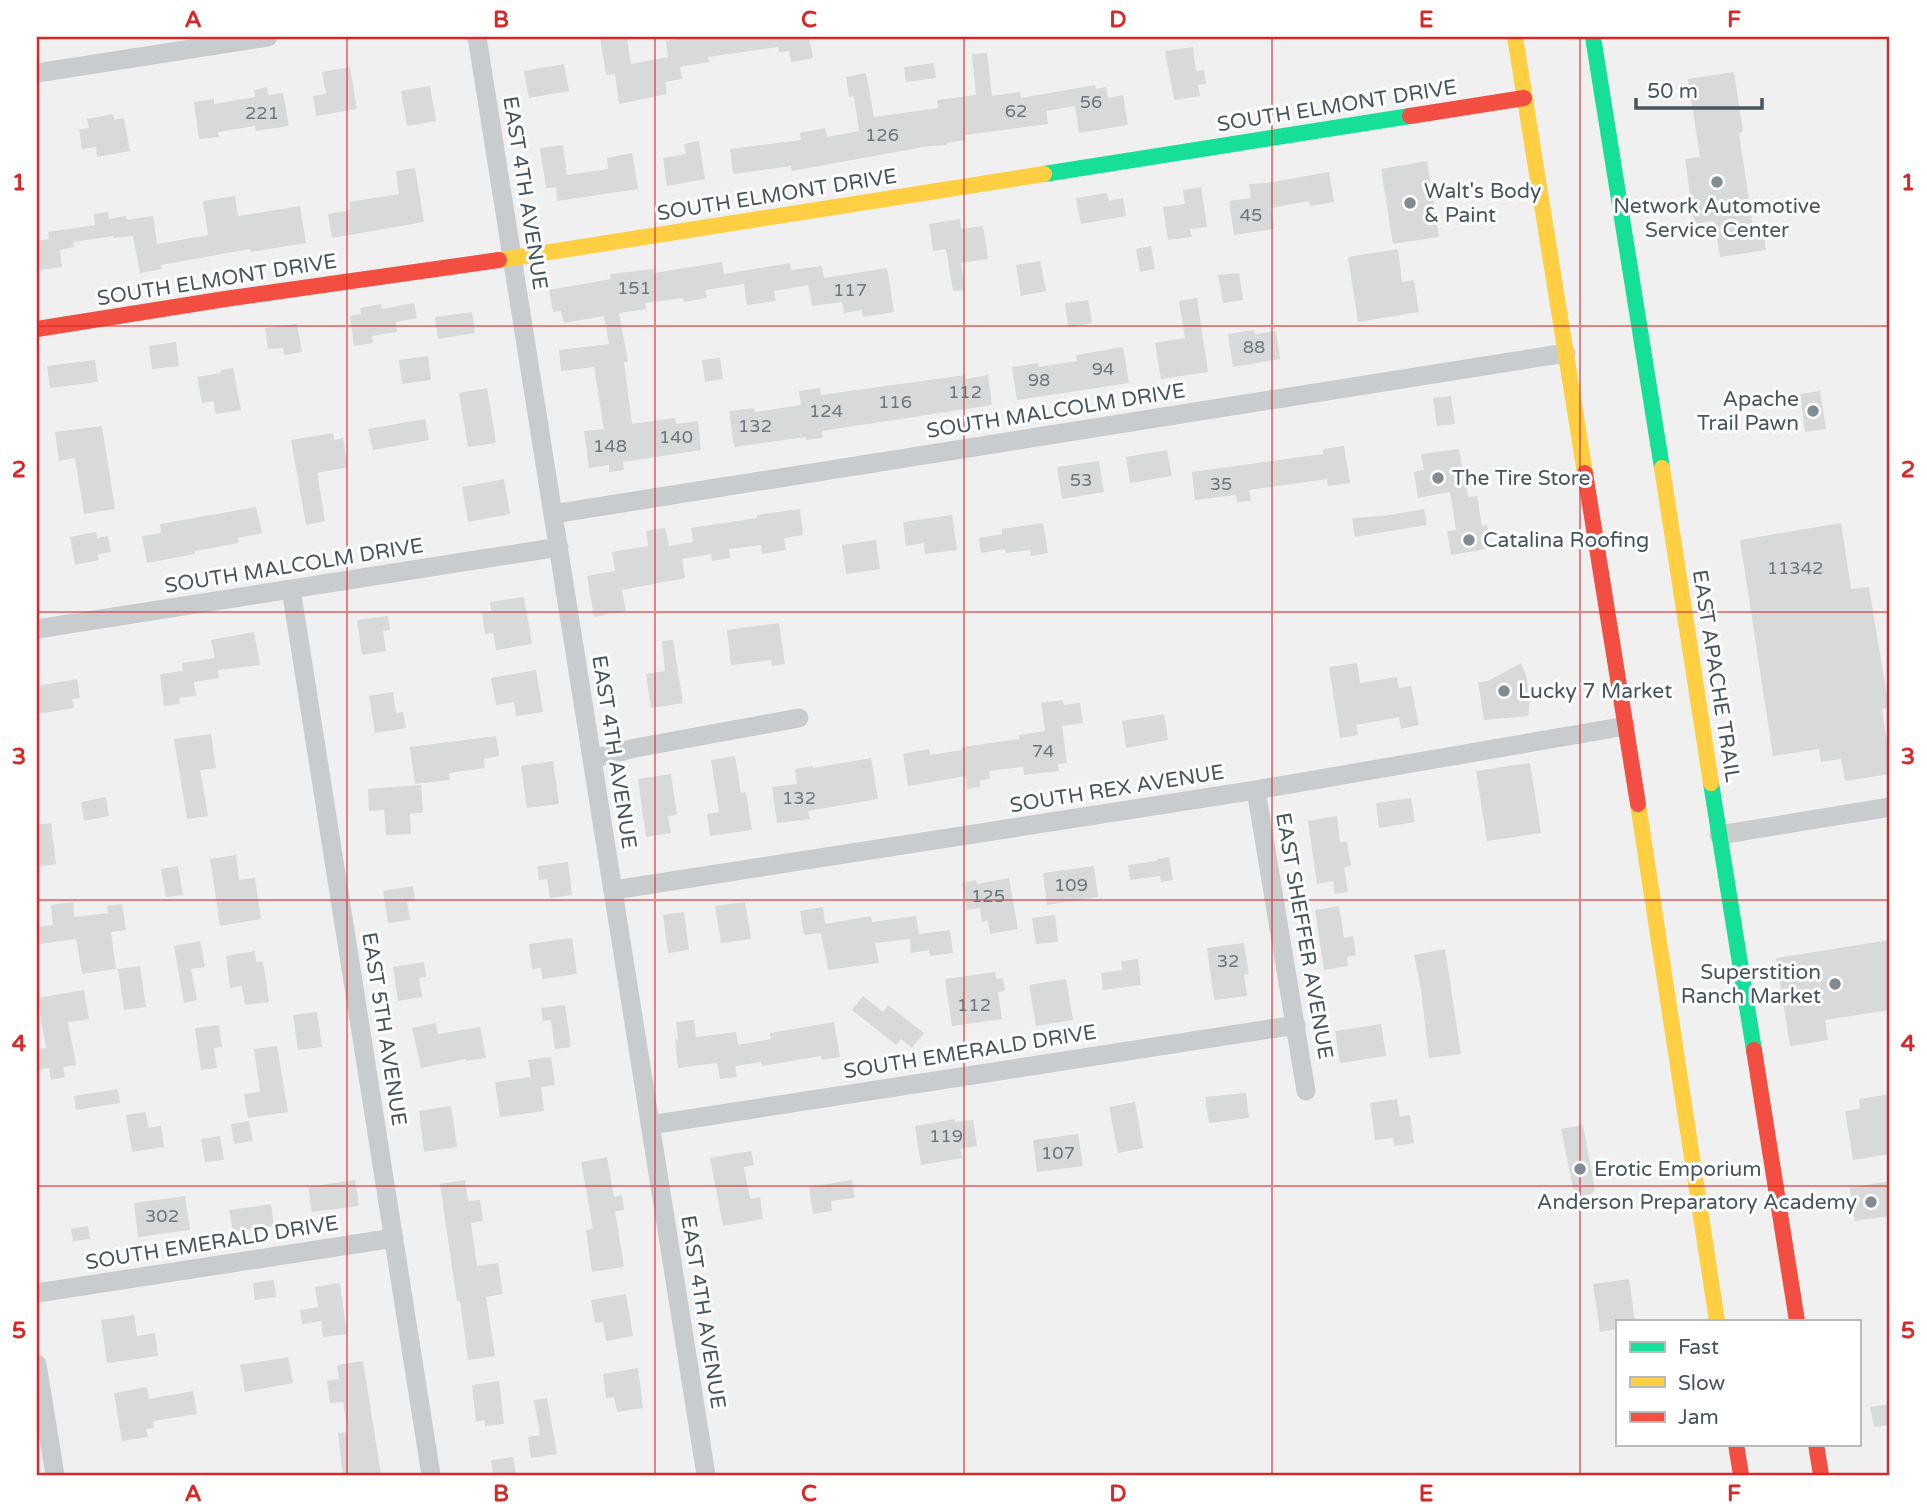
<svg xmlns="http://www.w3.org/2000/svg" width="1927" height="1512" viewBox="0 0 1927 1512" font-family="'Varela Round',sans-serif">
<rect width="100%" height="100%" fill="#f1f0f0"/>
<path fill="#d8d9d9" d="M600 37H627L631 64 668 57 666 41 691 37H809L813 58 791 62 789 51 779 52 778 47 708 57 709 62 680 67 682 79 665 82 667 94 619 104 615 74 606 75Z
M1193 47 1196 71 1204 70 1206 84 1198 85 1200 96 1174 100 1165 51Z
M987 53 992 96 1020 92 1021 98 1095 85 1096 89 1106 87 1108 98 1123 95 1128 125 1079 133 1075 106 1046 111 1048 124 965 135 966 140 946 143 947 145 929 146 792 171 791 166 733 174 730 149 801 140 800 133 825 128 827 137 859 131 854 96 849 97 846 77 866 73 874 117 938 108 937 100 976 95 972 54Z
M934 63 936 78 906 82 904 67Z
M564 64 569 91 529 98 524 71Z
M350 67 357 109 316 116 313 96 326 94 322 72Z
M1734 72 1743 132 1739 133 1753 227 1763 226 1766 250 1720 257 1714 221 1694 224 1685 159 1700 157 1688 79Z
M430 86 436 121 407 126 401 91Z
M267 87 268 95 283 93 289 126 256 131 255 126 218 132 219 137 199 139 194 102 214 99V104L255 97 254 90Z
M113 114 114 120 124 118 130 151 97 157 96 147 82 149 79 129 89 128 87 119Z
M699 141 705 179 667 186 663 158 686 154 684 144Z
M563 145 567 175 608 169 607 158 632 153 638 189 557 201 556 187 546 188 540 148Z
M1427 161 1439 237 1393 244 1381 169Z
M415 168 424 222 332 238 328 214 350 210 349 202 399 194 396 171Z
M1329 172 1334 202 1310 206 1309 201 1271 208 1274 229 1234 235 1229 201 1251 198 1249 184 1267 183Z
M1201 187 1207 227 1190 229 1192 237 1168 240 1163 207 1185 204 1183 190Z
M1107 193 1109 201 1123 198 1126 216 1081 224 1076 198Z
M235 196 238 216 300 206 306 243 251 252 250 249 161 265 162 269 140 273 133 236 113 238V236L73 242 74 247 60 250 62 267 40 270 37 241 49 239 48 232 95 225 94 214 108 212 109 219 126 216 127 220 153 216 157 244 208 235 203 201Z
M960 219 961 229 983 226 988 259 961 263 965 290 953 291 946 249 933 251 929 224Z
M1151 246 1155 269 1140 272 1136 249Z
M1398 249 1402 282 1414 280 1419 312 1358 322 1348 257Z
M1040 261 1046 291 1021 296 1016 265Z
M722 262 724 274 790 263 791 270 822 266 824 278 887 268 894 312 863 317 862 310 844 313 842 302 812 306 808 285 774 291 776 301 747 305 744 284 705 290 707 298 684 302 683 298 645 303 646 309 619 313 628 362H624L632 424 675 418 676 424 698 421 701 450 623 462 624 470 609 472V465L589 468 584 431 604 429 594 367 561 371 559 350 609 344 604 316 564 323 561 311 553 312 549 290 611 279 610 274 654 269V273Z
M1239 273 1243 300 1223 303 1218 275Z
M1197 298 1208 372 1161 379 1155 343 1185 338 1179 301Z
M1088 300 1092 323 1068 327 1065 303Z
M414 303 417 318 396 322 397 332 372 336 373 343 354 346 350 316 361 314 360 308 381 304 382 309Z
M472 312 475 333 438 339 435 317Z
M297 324 302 352 284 355 283 348 268 349 265 328Z
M1254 330 1255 334 1276 331 1280 359 1233 367 1228 334Z
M176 342 179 366 152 369 149 346Z
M1123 347 1129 383 1017 400 1012 367 1038 363 1039 367 1077 361 1076 355Z
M428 356 431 380 402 384 399 360Z
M720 358 723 379 705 382 702 360Z
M95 360 98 382 50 388 47 366Z
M233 368 241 410 216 414 213 401 202 403 197 377 221 373V370Z
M965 375 966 379 988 375 992 405 822 431 823 438 806 440V437L734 447 729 411 754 408 755 412 801 405 799 391 820 388 821 395Z
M487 388 496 443 468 447 459 393Z
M1820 391 1826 429 1805 432 1800 394Z
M1451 396 1455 424 1437 426 1433 398Z
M425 419 429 440 373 450 368 429Z
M102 426 115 509 84 514 75 458 59 461 55 432Z
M333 433 334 440 343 438 348 467 317 473 325 521 306 525 291 440Z
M1344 446 1350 483 1328 486 1327 479 1249 490 1251 501 1237 502 1236 495 1195 500 1192 472 1323 454V449Z
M1459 449 1468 497 1477 496 1482 526 1487 525 1491 548 1451 555 1447 531 1456 530 1450 492 1418 498 1414 472 1424 470 1421 454Z
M1167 450 1172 476 1130 483 1126 457Z
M1099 461 1104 492 1062 499 1057 467Z
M504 479 510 514 468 522 462 487Z
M256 507 262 533 238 538 239 543 195 551V554L147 563 142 536 161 533 160 524Z
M800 509 803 535 784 538 786 550 762 554 761 545 729 549 730 558 712 561 711 554 682 559 685 578 622 590 626 611 594 617 587 576 615 571 612 552 648 546 646 531 665 528 669 546 693 542 691 528 757 518V515Z
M1424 509 1427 525 1355 537 1352 518 1384 516Z
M952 515 957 550 925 554 924 543 906 546 903 522Z
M1043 523 1048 553 1031 556 1030 550 1006 553 1005 549 981 553 979 538 1002 534V529Z
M1841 523 1851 589 1869 587 1889 708 1882 709 1888 748H1890V774L1845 781 1841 759 1821 762 1819 749 1773 756 1740 540Z
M96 532 97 538 108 536 111 552 98 554 99 560 75 565 70 537Z
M876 540 880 569 846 574 842 545Z
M524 597 532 644 496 650 493 633 485 634 482 612 491 611 490 602Z
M388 616 390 630 383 631 386 651 362 655 357 620Z
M779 623 785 664 772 666 771 660 731 665 727 630Z
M254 632 260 665 218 670 219 678 194 682 196 696 179 698 180 704 164 706 160 674 183 671 182 663 215 658 211 640Z
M673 640 683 703 651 708 646 674 665 671 662 641Z
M1357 663 1360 683 1397 677 1399 688 1411 686 1419 725 1401 729 1399 717 1356 725 1358 735 1340 738 1329 667Z
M1521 663 1526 675 1530 701 1528 716 1484 720 1478 682 1488 681Z
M536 670 543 712 516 716 514 702 496 705 491 678Z
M77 679 80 698 72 699 74 708 38 714 37 686Z
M393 692 396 713 403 712 406 728 375 733 369 696Z
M1063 700 1064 705 1080 703 1083 723 1062 726 1067 763 1058 764 1059 771 1024 775 1023 767 989 771 990 779 980 780V787L967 789 966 776 908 786 903 754 929 749 930 755 962 750V747L1019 739V735L1045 731 1041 703Z
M1164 714 1168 740 1126 748 1122 721Z
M211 734 216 768 200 770 208 816 187 819 174 739Z
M496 736 499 756 484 759 485 768 449 773 450 780 415 784 410 747Z
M735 756 741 793 746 792 752 830 710 836 707 814 719 812 711 760Z
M871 758 878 799 808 811 810 819 777 823 772 787 797 784 795 769 813 766V768Z
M553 761 559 804 527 808 521 766Z
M1530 763 1541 833 1487 841 1476 771Z
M671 774 677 815 668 816 671 833 646 837 638 779Z
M421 785 423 813H410L411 834 386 835 384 810 369 811 368 789Z
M106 797 109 816 84 821 81 802Z
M1411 798 1415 822 1379 828 1376 803Z
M1337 816 1340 842H1347L1351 866 1344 867 1348 892 1335 894 1333 881 1317 884 1308 821Z
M51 823 56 864 37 867V825Z
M236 855 239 880 255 878 261 919 220 926 210 859Z
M1169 857 1173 880 1161 882 1160 876 1130 880 1128 865 1157 861V859Z
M568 862 572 895 550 898 547 879 539 880 537 866Z
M178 866 183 895 166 897 161 869Z
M1094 866 1098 897 1047 905 1043 873Z
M1009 878 1018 929 990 934 988 920 982 922 980 908 967 910 962 883 976 880 977 884Z
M413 886 415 901 407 902 410 920 388 923 383 891Z
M73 902 74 917 108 913 107 906 122 904 126 930 111 932 116 969 82 974 76 939 40 944 37 927 53 925 51 905Z
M745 902 751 939 721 943 715 906Z
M1339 906 1344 938 1353 936 1356 955 1347 957 1348 966 1324 970 1315 910Z
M823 907 825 924 871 916 872 922 916 916 919 934 950 930 953 953 930 956 929 950 911 953 910 939 875 943 879 963 828 970 821 933 804 935 800 911Z
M684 912 689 950 668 953 663 915Z
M1055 915 1058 942 1036 944 1032 918Z
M572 938 577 974 542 979 541 968 532 969 529 944Z
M1890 940V1010L1825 1020 1828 1040 1790 1046 1776 958Z
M200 941 205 967 191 969 197 1000 184 1003 174 946Z
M1244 943 1249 974 1244 975 1247 996 1214 1000 1207 948Z
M1445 949 1461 1054 1429 1058 1421 990 1414 955Z
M255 951 256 962 263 961 269 1002 245 1005 242 986 230 988 226 956Z
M1138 959 1141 985 1103 990 1101 973 1122 970 1121 961Z
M424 962 426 977 419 978 422 997 398 1001 393 967Z
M140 966 146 1007 124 1010 118 969Z
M995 972 996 979 1003 978 1005 991 998 992 1002 1019 952 1026 945 979Z
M1066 979 1073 1020 1036 1026 1029 985Z
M84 990 89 1019 68 1022 76 1065 63 1067 65 1077 51 1080 49 1068 37 1070V1050L46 1048 37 998Z
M863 996 883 1012 888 1005 924 1033 912 1048 901 1039 896 1045 852 1010Z
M565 1005 571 1047 555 1049 551 1020 543 1021 541 1008Z
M317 1012 322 1047 298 1050 293 1015Z
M694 1020 696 1037 736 1032 738 1045 771 1039 770 1033 834 1022 840 1057 822 1060 821 1056 762 1066 761 1062 735 1066 737 1077 720 1079 717 1063 678 1068 675 1040 678 1039 676 1022Z
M436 1023 438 1034 480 1027 486 1058 466 1061V1059L421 1068 412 1028Z
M1381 1024 1386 1056 1340 1063 1335 1031Z
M219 1025 222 1047 214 1048 217 1068 201 1070 195 1028Z
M277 1046 288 1112 248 1118 244 1094 260 1092 254 1049Z
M551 1057 555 1085 541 1087 544 1111 500 1117 495 1082 531 1077 528 1060Z
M118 1089 120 1103 76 1110 74 1096Z
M1246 1093 1249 1118 1209 1123 1205 1097Z
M1890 1094V1154L1853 1160 1845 1111 1860 1109 1859 1099Z
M1397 1099 1400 1117 1410 1115 1414 1143 1394 1146 1393 1138 1375 1140 1370 1103Z
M1135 1102 1143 1148 1118 1153 1109 1107Z
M451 1106 457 1147 424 1152 419 1111Z
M146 1112 148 1128 161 1126 164 1147 132 1152 126 1115Z
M955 1119V1122L973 1120 977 1146 960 1149 962 1158 921 1165 915 1126Z
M249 1121 253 1141 234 1144 231 1124Z
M1583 1125 1595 1190 1591 1194 1575 1197 1561 1129Z
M1078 1134 1083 1166 1037 1172 1033 1140Z
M220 1136 224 1160 205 1162 201 1139Z
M751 1151 754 1165 744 1167 750 1199 760 1197 763 1219 723 1226 710 1158Z
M607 1157 614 1197 622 1195 624 1210 615 1211 624 1267 592 1272 586 1230 593 1229 581 1162Z
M355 1180 359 1206 312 1212 308 1187Z
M465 1180 468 1201 480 1200 483 1221 471 1223 477 1266 498 1263 503 1294 486 1297 495 1356 468 1360 460 1301H457L440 1184Z
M852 1180 855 1198 831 1201 832 1211 813 1214 809 1187Z
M1890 1181V1216L1855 1221 1850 1188Z
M185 1196 190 1230 138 1237 134 1203Z
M271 1204 274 1226 233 1232 229 1210Z
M88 1226 90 1239 73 1241 71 1229Z
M1629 1279 1635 1321H1617V1329L1600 1332 1593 1284Z
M274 1280 276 1297 255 1300 253 1283Z
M340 1283 347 1334 323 1337 321 1321 302 1324 300 1310 318 1307 315 1287Z
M626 1294 633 1336 606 1341 603 1322 595 1323 591 1300Z
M134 1315 137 1336 155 1333 158 1356 107 1363 101 1320Z
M288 1357 293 1383 245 1392 240 1365Z
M363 1361 381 1475H343L338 1433 348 1432 343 1402 330 1403 327 1381 339 1379 337 1365Z
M638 1368 643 1408 617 1412 614 1397 606 1398 603 1374Z
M499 1381 504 1424 485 1426V1420L476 1422 472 1385Z
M147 1387 149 1399 193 1391 197 1414 153 1421 154 1428 146 1429 148 1437 122 1441 114 1393Z
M547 1398 557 1454 531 1458 528 1437 540 1435 534 1400Z
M1890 1404V1425L1874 1427 1870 1407Z
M513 1457 516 1475H493L491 1460Z"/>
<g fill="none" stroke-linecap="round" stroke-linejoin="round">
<path stroke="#c9cccf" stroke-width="19" d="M477 37 706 1475
M37 73 268 37
M553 514 1566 353
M291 589 431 1475
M37 629 559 547
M592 759 635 748 799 718
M1256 790 1306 1091
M1719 835 1890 807
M614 890 1256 790 1626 726
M650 1125 1296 1025
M37 1293 394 1238
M37 1364 55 1475"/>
<path stroke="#16e098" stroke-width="16" d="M1593 37 1662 468
M1044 174 1410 116
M1711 783 1754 1050"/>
<path stroke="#ffcf43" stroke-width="16" d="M1515 37 1585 473
M499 260 1044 174
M1662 468 1711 783
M1638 804 1717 1321"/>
<path stroke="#f24e42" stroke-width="16" d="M1410 116 1524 98
M37 329 225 299 499 260
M1585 473 1638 804
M1754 1050 1797 1321
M1736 1444 1741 1475
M1816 1444 1821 1475"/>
</g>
<path fill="none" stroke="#d62828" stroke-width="2" stroke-opacity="0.55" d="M347 37V1475M655 37V1475M964 37V1475M1272 37V1475M1580 37V1475M37 326H1890M37 612H1890M37 900H1890M37 1186H1890"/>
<g fill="#828b91" stroke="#fff" stroke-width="2.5">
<circle cx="1717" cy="182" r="7"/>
<circle cx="1410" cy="203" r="7"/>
<circle cx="1813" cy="411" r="7"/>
<circle cx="1438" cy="478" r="7"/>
<circle cx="1469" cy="540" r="7"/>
<circle cx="1504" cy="691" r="7"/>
<circle cx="1835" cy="984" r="7"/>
<circle cx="1580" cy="1169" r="7"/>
<circle cx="1871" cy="1202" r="7"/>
</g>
<g text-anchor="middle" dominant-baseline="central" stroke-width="6" stroke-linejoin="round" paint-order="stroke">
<g font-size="18" fill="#6b777e">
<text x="1091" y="102">56</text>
<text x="1016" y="111">62</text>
<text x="262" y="113">221</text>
<text x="882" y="135">126</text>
<text x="1251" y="215">45</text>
<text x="634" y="288">151</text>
<text x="850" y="290">117</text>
<text x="1254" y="347">88</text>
<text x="1103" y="369">94</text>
<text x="1039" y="380">98</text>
<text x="965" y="392">112</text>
<text x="895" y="402">116</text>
<text x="826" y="411">124</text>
<text x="755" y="426">132</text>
<text x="676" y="437">140</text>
<text x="610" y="446">148</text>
<text x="1081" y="480">53</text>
<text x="1221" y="484">35</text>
<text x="1795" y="568">11342</text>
<text x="1043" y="751">74</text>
<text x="799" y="798">132</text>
<text x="1071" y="885">109</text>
<text x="988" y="896">125</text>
<text x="1228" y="961">32</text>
<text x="974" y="1005">112</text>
<text x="946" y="1136">119</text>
<text x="1058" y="1153">107</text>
<text x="162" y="1216">302</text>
</g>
<g font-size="21" fill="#46555e" stroke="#fff">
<text transform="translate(1337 106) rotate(-9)">SOUTH ELMONT DRIVE</text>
<text transform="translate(525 193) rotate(81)">EAST 4TH AVENUE</text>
<text transform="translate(777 195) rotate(-9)">SOUTH ELMONT DRIVE</text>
<text transform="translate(217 280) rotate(-9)">SOUTH ELMONT DRIVE</text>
<text transform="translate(1056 411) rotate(-9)">SOUTH MALCOLM DRIVE</text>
<text transform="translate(294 566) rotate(-9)">SOUTH MALCOLM DRIVE</text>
<text transform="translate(1716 676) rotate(81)">EAST APACHE TRAIL</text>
<text transform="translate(614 752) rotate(81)">EAST 4TH AVENUE</text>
<text transform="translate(1117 789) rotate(-9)">SOUTH REX AVENUE</text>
<text transform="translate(1304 936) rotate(80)">EAST SHEFFER AVENUE</text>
<text transform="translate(384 1029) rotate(81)">EAST 5TH AVENUE</text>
<text transform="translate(970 1052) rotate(-9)">SOUTH EMERALD DRIVE</text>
<text transform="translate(212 1243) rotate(-9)">SOUTH EMERALD DRIVE</text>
<text transform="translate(703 1312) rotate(81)">EAST 4TH AVENUE</text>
</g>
<g font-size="21" fill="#46555e" stroke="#fff" text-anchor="start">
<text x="1424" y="191">Walt's Body<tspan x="1424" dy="24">&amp; Paint</tspan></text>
<text x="1717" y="206" text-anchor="middle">Network Automotive<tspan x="1717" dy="24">Service Center</tspan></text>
<text x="1799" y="399" text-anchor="end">Apache<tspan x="1799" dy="24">Trail Pawn</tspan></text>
<text x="1452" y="478">The Tire Store</text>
<text x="1483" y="540">Catalina Roofing</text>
<text x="1518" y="691">Lucky 7 Market</text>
<text x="1821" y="972" text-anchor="end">Superstition<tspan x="1821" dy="24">Ranch Market</tspan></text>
<text x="1594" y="1169">Erotic Emporium</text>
<text x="1857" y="1202" text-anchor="end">Anderson Preparatory Academy</text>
</g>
</g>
<rect width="1927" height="1512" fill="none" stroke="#ffffff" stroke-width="77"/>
<rect x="1616" y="1320" width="245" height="126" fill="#ffffff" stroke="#b5bbbf" stroke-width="2"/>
<rect x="1630" y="1342" width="35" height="10" fill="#16e098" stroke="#b5bbbf" stroke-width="2"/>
<text x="1678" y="1354" font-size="21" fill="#46555e">Fast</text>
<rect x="1630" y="1377" width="35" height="10" fill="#ffcf43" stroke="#b5bbbf" stroke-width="2"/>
<text x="1678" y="1390" font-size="21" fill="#46555e">Slow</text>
<rect x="1630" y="1412" width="35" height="10" fill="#f24e42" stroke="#b5bbbf" stroke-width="2"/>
<text x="1678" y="1424" font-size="21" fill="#46555e">Jam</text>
<path d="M1636 98v10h126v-10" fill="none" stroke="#46555e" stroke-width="3.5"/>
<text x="1647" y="98" font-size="21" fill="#46555e" stroke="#ffffff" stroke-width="5" paint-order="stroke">50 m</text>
<rect x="38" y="38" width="1850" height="1436" fill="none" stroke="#d62828" stroke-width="2.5"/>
<g font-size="23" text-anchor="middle" font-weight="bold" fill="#d62828">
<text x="193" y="27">A</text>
<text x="501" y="27">B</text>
<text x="809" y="27">C</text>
<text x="1118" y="27">D</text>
<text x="1426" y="27">E</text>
<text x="1734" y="27">F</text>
<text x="19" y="190">1</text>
<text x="1908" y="190">1</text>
<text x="19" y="477">2</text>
<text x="1908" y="477">2</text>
<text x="19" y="764">3</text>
<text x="1908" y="764">3</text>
<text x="19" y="1051">4</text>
<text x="1908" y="1051">4</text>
<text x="19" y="1338">5</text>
<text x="1908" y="1338">5</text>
<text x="193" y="1501">A</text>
<text x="501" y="1501">B</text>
<text x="809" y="1501">C</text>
<text x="1118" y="1501">D</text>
<text x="1426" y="1501">E</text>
<text x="1734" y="1501">F</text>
</g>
</svg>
